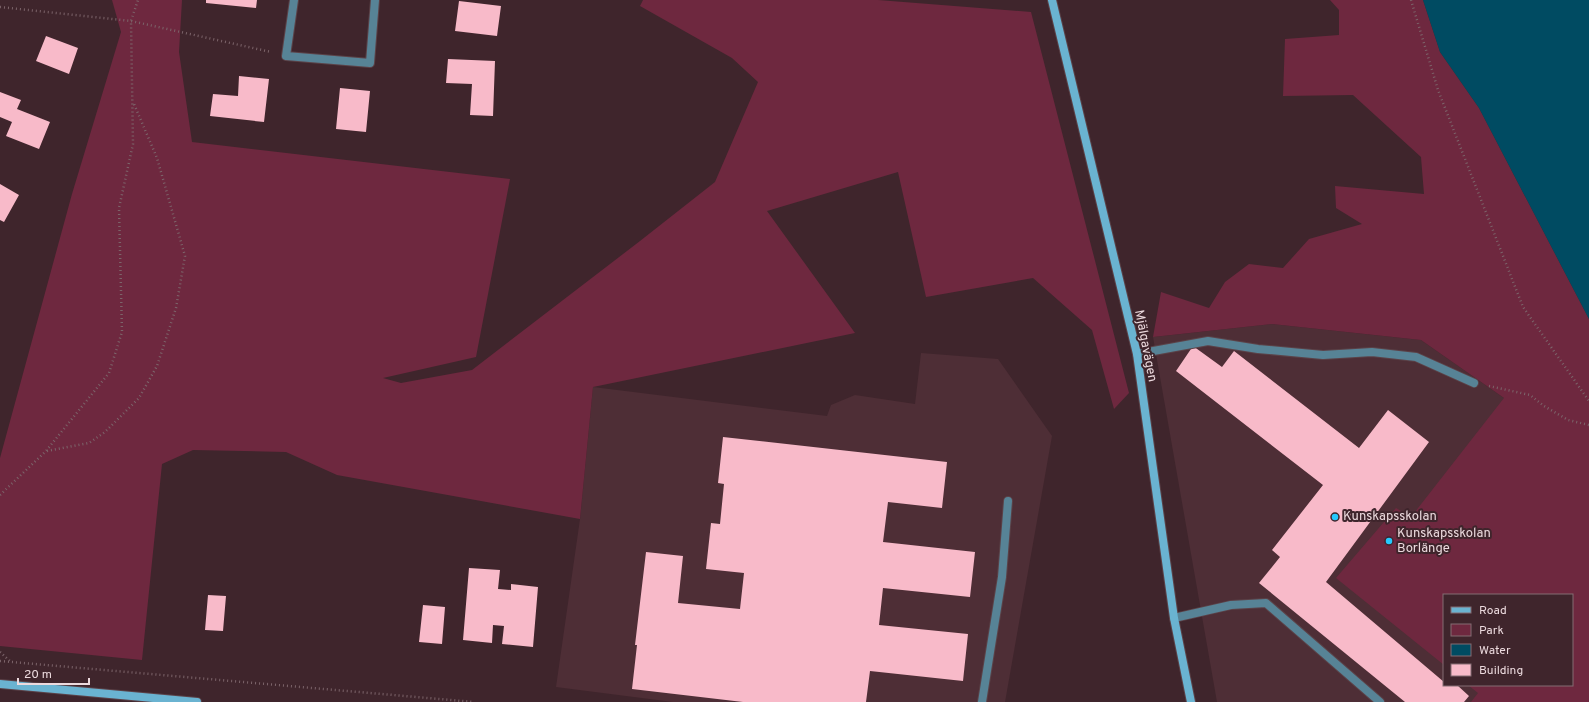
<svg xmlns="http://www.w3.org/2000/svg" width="1589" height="702" viewBox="0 0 1589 702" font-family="Overpass,sans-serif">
<rect width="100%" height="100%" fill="#3f252c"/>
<path fill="#4e2e36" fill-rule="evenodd" d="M1272 324 1421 340 1504 398 1574 469 1589 702H1217L1153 337ZM1444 595H1572V685H1444Z
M921 353 998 359 1052 436 1005 702H673L556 687 580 519 593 387 827 416 831 405 855 395 915 404Z"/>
<path fill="#6e283f" d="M112 0H182L179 52 192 142 510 179 476 357 383 378 401 383 472 370 640 241 715 182 758 82 732 58 640 6 643 0H878L1031 12 1129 393 1114 409 1092 330 1033 278 926 297 898 172 767 211 855 333 593 387 580 519 337 475 286 452 193 450 162 464 142 660 0 646V458L72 194 121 32Z
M1330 0H1423L1440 52 1479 108 1589 319V702H1471L1478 693 1468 685H1572V595H1444V665L1336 578 1396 508 1411 517 1504 398 1421 340 1272 324 1153 337 1161 292 1209 308 1225 282 1249 264 1283 268 1309 239 1362 224 1336 208 1335 186 1424 194 1421 157 1353 95 1283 96 1285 39 1339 35V10Z"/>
<path fill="#004b62" d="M1423 0H1589V319L1479 108 1440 52Z"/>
<path fill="#f8bac9" d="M206 0H257L256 8 206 3Z
M459 1 501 6 497 36 455 31Z
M46 36 78 48 69 74 36 61Z
M448 59 495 61 493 116 470 115 472 84 446 83Z
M239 76 269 79 264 122 210 116 213 94 238 96Z
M340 88 370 91 366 132 336 129Z
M0 92 21 100 17 109 50 122 39 149 6 136 12 122 0 117Z
M0 184 19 195 4 222 0 220Z
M1193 346 1222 367 1234 351 1359 448 1388 410 1429 442 1326 582 1444 682V685H1457L1469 696 1464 702H1405L1259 583 1280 557 1272 550 1323 485 1176 371Z
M723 437 947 462 942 508 888 502 883 542 975 552 970 597 883 588 879 625 968 634 963 681 870 671 866 702H743L632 689 637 645H635L646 552 683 556 678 603 740 609 744 573 706 569 711 523 720 524 724 484 718 483Z
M469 568 500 570 498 589 511 590V584L538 587 533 647 502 644 504 626 493 625 492 643 463 640Z
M208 595 226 596 223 631 205 630Z
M423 605 445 607 442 644 419 642Z"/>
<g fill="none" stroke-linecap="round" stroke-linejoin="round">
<defs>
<path id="lane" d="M1137 354 1208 341 1258 349 1323 355 1372 352 1416 357 1474 383
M1174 618 1231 605 1266 603 1380 702
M982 702 1002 577 1008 501"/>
<path id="street" d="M294 0 286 56 370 63 375 0"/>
<path id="secondary" d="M1052 0 1137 354 1174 618 1191 702
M0 684 197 702"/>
</defs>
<use href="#lane" stroke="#5b4248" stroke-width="10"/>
<use href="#street" stroke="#5b4248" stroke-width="10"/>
<use href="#secondary" stroke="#5b4248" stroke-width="10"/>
<path stroke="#7c646a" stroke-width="2.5" stroke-dasharray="1 3" stroke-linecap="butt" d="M1411 0 1438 90 1523 307 1589 401
M0 7 131 21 271 52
M1489 386 1530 395 1544 406 1568 420 1589 425
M47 451 89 443 105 432 139 398 157 366 176 308 185 256 157 158 134 104
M0 495 46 451 109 373 122 332 119 208 133 144 131 21 138 0
M0 652 11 662
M0 661 474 702"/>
<use href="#lane" stroke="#578396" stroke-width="8"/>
<use href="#street" stroke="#578396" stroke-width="8"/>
<use href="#secondary" stroke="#6ab3d1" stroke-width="8"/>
</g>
<g fill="#25c9fe" stroke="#3f252c" stroke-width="1.5">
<circle cx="1335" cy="517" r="4"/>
<circle cx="1389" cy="541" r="4"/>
</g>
<g text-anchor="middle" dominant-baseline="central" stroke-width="4" stroke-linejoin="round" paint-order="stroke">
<g font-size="13" fill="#ecdade" stroke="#3f252c">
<text transform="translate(1145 346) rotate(79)">Mjälgavägen</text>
</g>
<g font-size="13" fill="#ecdade" stroke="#3f252c" text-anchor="start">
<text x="1343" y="517">Kunskapsskolan</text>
<text x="1397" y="534">Kunskapsskolan<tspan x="1397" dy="15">Borlänge</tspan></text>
</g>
</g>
<rect x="1443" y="594" width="130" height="92" fill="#3f252c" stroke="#846d73"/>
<rect x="1451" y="607" width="20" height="6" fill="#6ab3d1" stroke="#846d73"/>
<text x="1479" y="614" font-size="12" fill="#ecdade">Road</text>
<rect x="1451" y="624" width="20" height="12" fill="#6e283f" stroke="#846d73"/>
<text x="1479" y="634" font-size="12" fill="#ecdade">Park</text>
<rect x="1451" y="644" width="20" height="12" fill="#004b62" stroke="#846d73"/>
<text x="1479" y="654" font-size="12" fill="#ecdade">Water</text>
<rect x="1451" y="664" width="20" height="12" fill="#f8bac9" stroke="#846d73"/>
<text x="1479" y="674" font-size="12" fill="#ecdade">Building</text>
<path d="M18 678v6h71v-6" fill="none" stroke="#ecdade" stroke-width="2"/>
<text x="24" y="678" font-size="12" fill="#ecdade" stroke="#3f252c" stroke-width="3" paint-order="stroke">20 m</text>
</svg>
